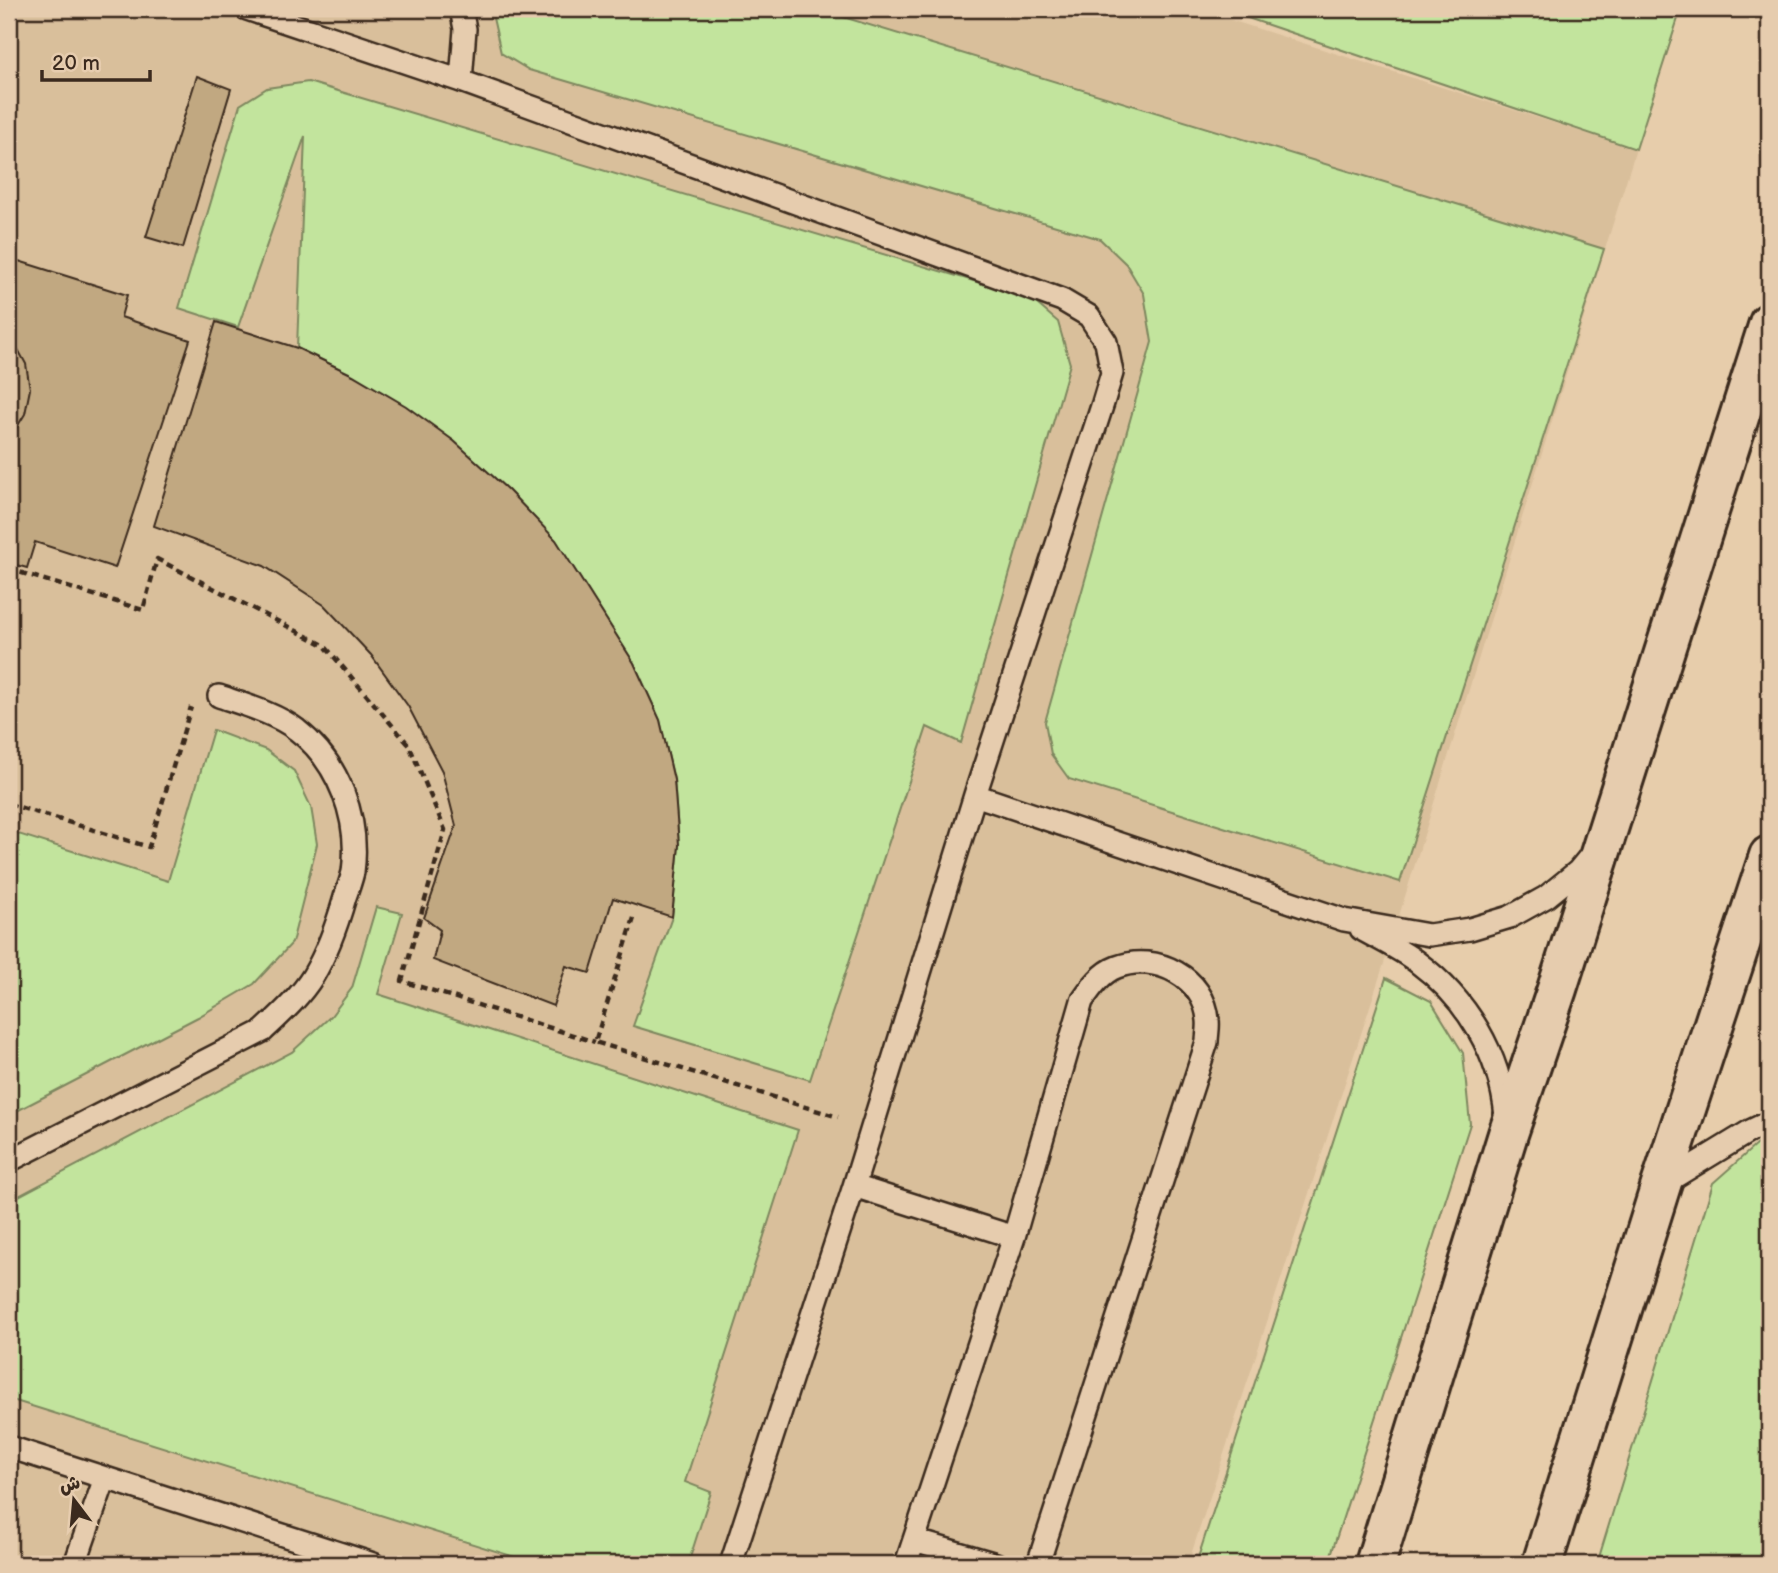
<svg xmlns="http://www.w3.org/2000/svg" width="1778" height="1573" viewBox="0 0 1778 1573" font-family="'Balsamiq Sans','Playpen Sans Arabic',sans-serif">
<rect width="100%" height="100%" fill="#e7cdab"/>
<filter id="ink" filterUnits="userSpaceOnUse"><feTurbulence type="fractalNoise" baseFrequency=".0143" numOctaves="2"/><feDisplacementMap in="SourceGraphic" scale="14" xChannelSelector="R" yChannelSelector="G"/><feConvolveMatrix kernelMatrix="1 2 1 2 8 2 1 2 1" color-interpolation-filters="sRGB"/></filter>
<g filter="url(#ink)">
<path fill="#d9bf9b" d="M9 9H1196L1636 149 1390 945 1188 1564H9Z"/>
<path fill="#c2e49d" stroke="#7e875e" stroke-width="2" d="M491 9H817L1604 249 1400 882 1069 779 1051 754 1045 722 1152 342 1144 294 1126 264 1100 239 529 70 501 53Z
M1221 9H1681L1636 149Z
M308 82 1030 298 1058 322 1070 364 961 743 927 727 810 1080 633 1026 672 917 679 845 674 780 660 720 634 663 556 540 508 490 454 441 353 375 297 348 305 136 238 327 179 308 240 105 267 88Z
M213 730 266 750 294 771 311 807 317 844 292 943 254 984 198 1017 9 1115V831L168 881Z
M376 907 402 913 378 994 798 1130 685 1482 711 1492 688 1564H537L9 1399V1201L292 1052 331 1016 352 988Z
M1386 978 1431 1001 1463 1053 1470 1124 1328 1564H1196Z
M1769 1139V1564H1597L1713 1183 1757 1144Z"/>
<path fill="#c1a881" stroke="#3b2a1e" stroke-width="2" d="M197 76 231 89 183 248 146 237Z
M9 258 127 295 121 317 190 340 115 568 35 542 27 568 9 563Z
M216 322 297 348 353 375 406 406 454 441 508 490 556 540 634 663 660 720 674 780 679 845 672 917 613 898 590 973 566 966 553 1006 433 960 440 930 424 918 456 826 442 771 408 706 371 655 324 605 264 566 154 526Z
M9 337 14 342 26 364 30 389 25 414 12 435 9 438Z"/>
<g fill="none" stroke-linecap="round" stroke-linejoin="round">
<defs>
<path id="lane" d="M247 9 461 81 1062 300 1089 316 1106 342 1112 373 1103 403 975 795 854 1186 731 1564
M461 81 465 29 461 9
M975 795 1344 920 1429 935 1470 929 1510 917 1546 897 1578 871 1592 854
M1361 929C1380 940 1400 949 1417 962 1467 999 1500 1054 1506 1116
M9 1161 263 1031C281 1014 300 997 313 976 328 951 337 925 345 897 348 889 351 880 353 872 360 819 339 762 297 730 277 714 242 704 219 696
M1663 1184 1750 1131 1769 1122
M854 1186 1014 1237
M9 1447 373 1564
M914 1540 996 1564
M75 1564 105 1478
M906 1564 1014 1237 1082 1001C1091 988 1101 973 1117 967 1156 952 1205 978 1208 1020 1209 1028 1207 1035 1207 1042L1038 1564"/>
<path id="secondary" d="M1375 1564 1508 1134 1557 989 1769 323
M1542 1564 1661 1185 1769 856"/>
</defs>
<use href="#lane" stroke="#3b2a1e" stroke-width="26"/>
<use href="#secondary" stroke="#3b2a1e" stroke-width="44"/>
<path stroke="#3b2a1e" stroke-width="4.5" stroke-dasharray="7 5" stroke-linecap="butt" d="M9 569 143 610 157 559 324 645 409 745 445 830 402 981 595 1042
M9 804 149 847 191 707
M634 918 595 1042 838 1117"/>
<use href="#lane" stroke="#e6ccae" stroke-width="21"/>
<use href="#secondary" stroke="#e6ccae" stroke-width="38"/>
</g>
</g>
<rect width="1778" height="1573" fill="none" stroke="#e6ccae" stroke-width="35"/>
<rect x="18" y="18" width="1743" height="1538" fill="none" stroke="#3b2a1e" stroke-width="2.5" filter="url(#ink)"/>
<g transform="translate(74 1500) rotate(344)" stroke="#e6ccae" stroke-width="5" paint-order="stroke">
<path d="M0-5L12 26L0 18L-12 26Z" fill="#3b2a1e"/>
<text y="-10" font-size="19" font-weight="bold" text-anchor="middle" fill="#3b2a1e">ش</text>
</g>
<path d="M42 70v10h108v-10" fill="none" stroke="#3b2a1e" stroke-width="3.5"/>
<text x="52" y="70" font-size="21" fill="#3b2a1e" stroke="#e6ccae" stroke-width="5" paint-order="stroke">20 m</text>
</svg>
